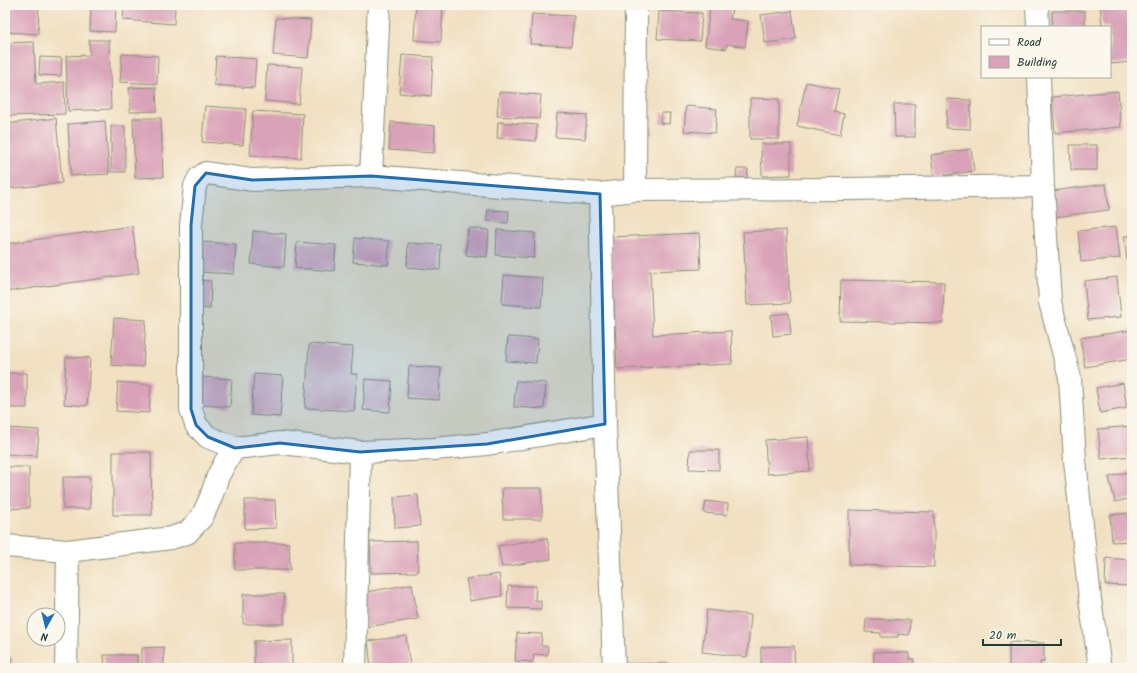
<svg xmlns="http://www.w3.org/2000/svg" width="1137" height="673" viewBox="0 0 1137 673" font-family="Kalam,sans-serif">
<rect width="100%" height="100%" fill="#fbf7ec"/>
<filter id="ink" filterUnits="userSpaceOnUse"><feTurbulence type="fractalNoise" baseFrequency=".025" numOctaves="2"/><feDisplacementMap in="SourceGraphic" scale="8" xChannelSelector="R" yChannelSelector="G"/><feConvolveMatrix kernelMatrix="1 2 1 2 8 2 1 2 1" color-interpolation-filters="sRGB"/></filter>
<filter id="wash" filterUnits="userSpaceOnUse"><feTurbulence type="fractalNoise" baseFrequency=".012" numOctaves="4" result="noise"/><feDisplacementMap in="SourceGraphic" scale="16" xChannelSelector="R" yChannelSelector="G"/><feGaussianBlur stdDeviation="0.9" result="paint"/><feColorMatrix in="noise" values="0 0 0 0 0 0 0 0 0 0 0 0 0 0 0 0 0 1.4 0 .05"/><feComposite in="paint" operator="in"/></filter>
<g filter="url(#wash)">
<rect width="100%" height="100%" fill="#f1e0c1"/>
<g id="blocks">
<path fill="#d9a2b8" d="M5 5H39L38 34 5 32Z
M91 5H116L115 32 90 31Z
M124 5H175L174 24 123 20Z
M416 5H443L441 42 414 40Z
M1100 5H1132V62L1110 64V27H1102Z
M710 7 732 10 730 19 748 21 745 47 727 44 726 49 705 46Z
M659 11 702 13 700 41 657 39Z
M792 11 796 39 765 43 761 15Z
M1052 11H1085V27H1052Z
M532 14 574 16 571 46 530 44Z
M276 18 311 20 308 58 273 55Z
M89 40H109L111 109 68 111 66 56 90 55Z
M34 42 36 84 64 82 65 114 8 116 5 43Z
M122 54 158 56 157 84 120 82Z
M402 55 433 57 431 96 399 93Z
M216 56 256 59 254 88 214 85Z
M40 57 62 58 61 76 39 75Z
M267 65 302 67 299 104 265 101Z
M806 82 839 89 834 112 844 114 840 135 797 126Z
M156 87 157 111 130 112 129 88Z
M1118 91 1121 127 1055 133 1052 97Z
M499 92 541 95 539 119 497 116Z
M750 98 779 99V139H750Z
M947 99 971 100 970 129 946 128Z
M894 104H915V137H895Z
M205 106 246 109 243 145 202 142Z
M686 106 717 109 715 133 684 131Z
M253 111 303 114 301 158 250 155Z
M557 113 587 115 585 139 555 137Z
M661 113H670L669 124 660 123Z
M56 118 62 183 5 189V124Z
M133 118H161L163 177 135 178Z
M105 121 109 174 71 176 68 124Z
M391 122 435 126 434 153 389 150Z
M498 122 537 125 536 141 497 138Z
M111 126H125V172H111Z
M761 144H791V175L762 176Z
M1070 145H1097V170H1071Z
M971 149 974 171 934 177 931 155Z
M737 169H748L747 178 736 177Z
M1106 184 1109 210 1055 217 1052 191Z
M488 210 509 211 508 223 487 221Z
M132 226 139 273 5 292V244Z
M1116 227 1120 258 1081 262 1078 231Z
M468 228 489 230 487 257 466 255Z
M497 230 535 233 534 258 496 255Z
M786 230 790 303 747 305 743 232Z
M253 231 286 234 284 267 251 264Z
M699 233 701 269 650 271 653 335 731 331 732 364 617 369 611 237Z
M1124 236H1132V260H1127Z
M355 238 389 241 388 265 353 262Z
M202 242 236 244 234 274 200 272Z
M297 242 336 245 334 271 295 268Z
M408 243 441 245 440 270 407 267Z
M504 275 543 278 541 307 502 304Z
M1117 277 1121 317 1088 320 1084 281Z
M188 279 211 281 210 309 186 307Z
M841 280 944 282 943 323 840 321Z
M789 313 791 334 773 336 771 315Z
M114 318 146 320 143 367 111 365Z
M1132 330V359L1085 367 1080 338Z
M508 337 538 339 536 363 506 361Z
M309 344 353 347 351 374H357L354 411 305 408Z
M66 357 90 358 87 406 64 404Z
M409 366 441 368 439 400 407 398Z
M5 373H27V408H5Z
M254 374 283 376 280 417 251 415Z
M202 377 232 379 230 407 200 405Z
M365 379 392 381 390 412 363 410Z
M516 381 546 383 544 409 514 407Z
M118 382 151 385 149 413 116 411Z
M1123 383 1127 408 1100 413 1096 388Z
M1132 426V456L1101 459 1098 429Z
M7 428 39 430 37 456 5 454Z
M808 437 810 471 767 474 765 440Z
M690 450H719V470L689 469Z
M113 452H151L152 515H113Z
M5 467H29V508L5 509Z
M1132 471V498L1115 502 1109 477Z
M63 477H90V509H63Z
M502 488H542V519H503Z
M418 495 420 526 395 528 394 497Z
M245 500H275L276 528 245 529Z
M706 501 728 504 727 515 704 513Z
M849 510 934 512V567L849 565Z
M1132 513V541L1112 542 1110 515Z
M547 538 551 559 502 567 498 546Z
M417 541 418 572 371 573 370 542Z
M235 543H289L290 570H235Z
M1106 558 1132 560V586L1105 585Z
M499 574 502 596 470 601 466 579Z
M412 584 418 619 366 627 360 593Z
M508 586H536L535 600 541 601V609L507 608Z
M243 594H284V624H243Z
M707 610 751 615 747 657 702 652Z
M866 619 910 620 909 635 898 634V637H881V633L865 632Z
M517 633 542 634 541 646H548L547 655 534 654 533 662 515 661Z
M406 636 410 667 400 668H371L368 641Z
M292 640V665H254V641Z
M1009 642 1044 643V662H1040V668H1009Z
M794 646 795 668H761V647Z
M164 647V668H142V648Z
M874 652 909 653V659H914V668H874Z
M104 655H137V668H105Z
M12 657 13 668H5V658Z
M669 663V668H619V665Z"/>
</g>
</g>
<g filter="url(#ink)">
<use href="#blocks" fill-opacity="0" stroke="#888e7a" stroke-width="1"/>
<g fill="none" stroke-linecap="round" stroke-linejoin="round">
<defs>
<path id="street" d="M379 5 371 176 600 194
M1037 5 1038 27
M1039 77 1043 186 1050 302 1070 378 1075 461 1090 599 1100 668
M635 190 636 5
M235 448 208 437 196 425 191 409V225L195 186 199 178 206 173 252 180 371 176
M5 546 68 551 66 668
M68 551 171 538 187 533 202 517 211 497 218 476 226 461 235 448 280 443 317 447 360 452
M355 668 360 452 434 449 487 444 605 424
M614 668 605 424 600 194 635 190 847 189 1043 186"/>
</defs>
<use href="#street" stroke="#888e7a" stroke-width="24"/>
<use href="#street" stroke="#fff" stroke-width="22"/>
</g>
</g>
<path fill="#1f6fb2" fill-opacity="0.2" stroke="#1f6fb2" stroke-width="3" stroke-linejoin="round" d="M206 173 252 180 371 176 600 194 605 424 487 444 360 452 280 443 235 448 208 437 196 425 191 409V225L195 186Z"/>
<rect width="1137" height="673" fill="none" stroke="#fbf7ec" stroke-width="20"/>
<rect x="981" y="26" width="130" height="52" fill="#fbf7ec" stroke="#a3ada2"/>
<rect x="989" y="39" width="20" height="6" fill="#ffffff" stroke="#a3ada2"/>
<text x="1017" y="46" font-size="12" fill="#1f3d34">Road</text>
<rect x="989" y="56" width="20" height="12" fill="#d9a2b8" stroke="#a3ada2"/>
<text x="1017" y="66" font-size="12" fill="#1f3d34">Building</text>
<g transform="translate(46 627) rotate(188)"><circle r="19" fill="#fbf7ec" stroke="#a3ada2"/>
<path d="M0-3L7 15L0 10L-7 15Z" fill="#1f6fb2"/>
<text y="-6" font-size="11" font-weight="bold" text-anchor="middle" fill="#1f3d34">N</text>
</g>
<path d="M983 639v6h78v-6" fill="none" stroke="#1f3d34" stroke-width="2"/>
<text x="989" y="639" font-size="12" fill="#1f3d34" stroke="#fbf7ec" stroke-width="3" paint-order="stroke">20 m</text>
</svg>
